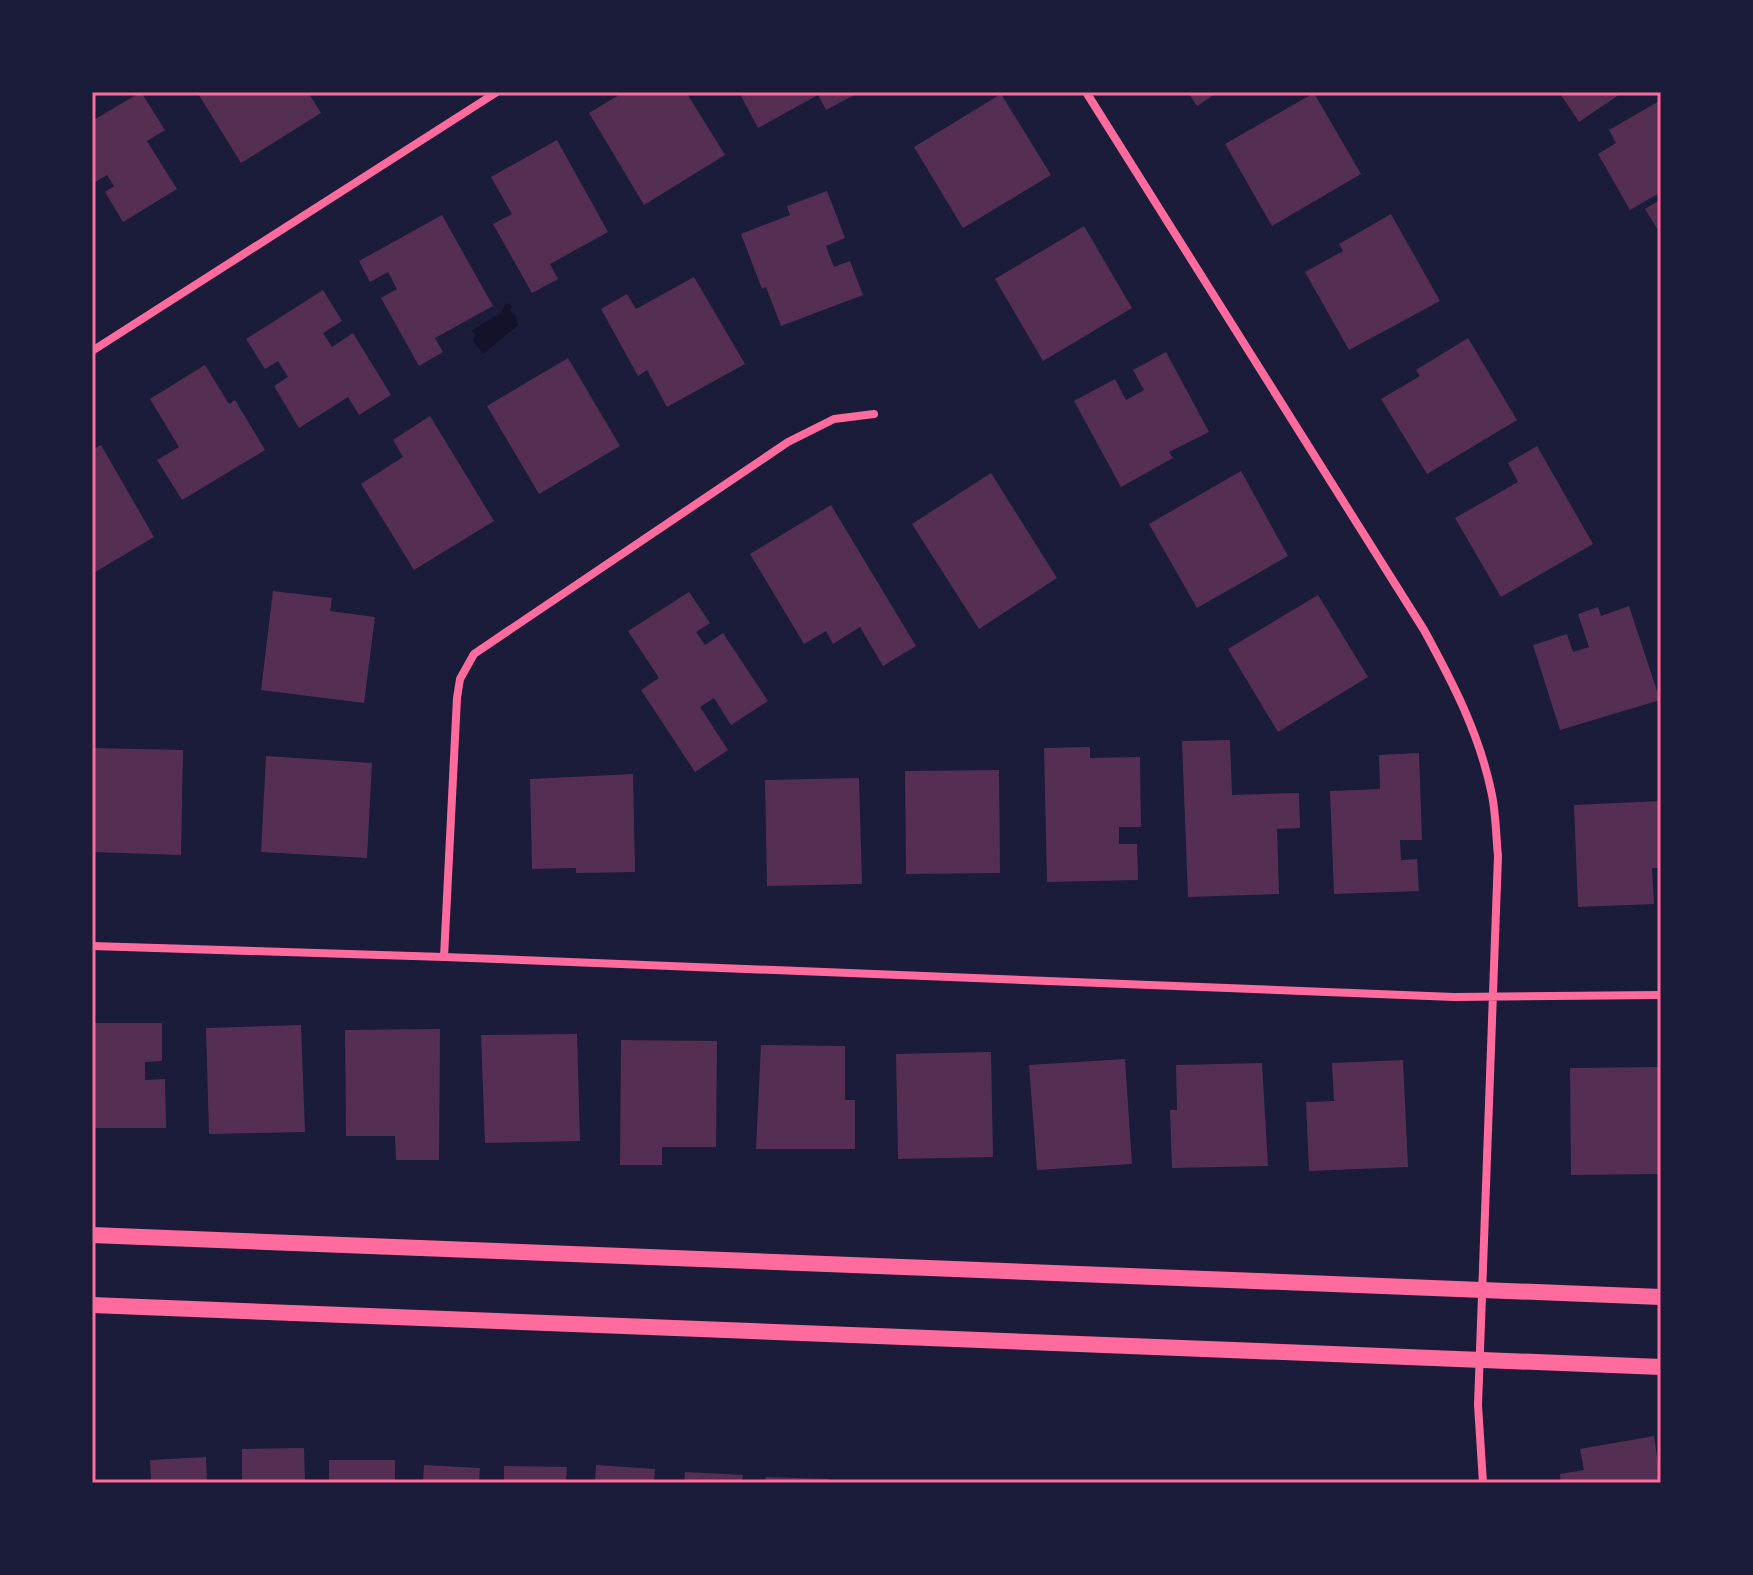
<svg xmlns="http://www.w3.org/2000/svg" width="1753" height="1575" viewBox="0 0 1753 1575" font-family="'Sofia Sans Condensed',sans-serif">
<rect width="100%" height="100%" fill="#1b1b3a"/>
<path fill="#12122b" d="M506 303 512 306 510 311 516 316 518 325 483 354 473 341 476 335 471 331 501 313Z"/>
<path fill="#542f53" d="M141 92 165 130 147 141 177 189 123 222 105 192 114 186 107 175 92 184V121Z
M197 92H308L321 113 241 163Z
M624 92H686L725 155 644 205 589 113Z
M739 92H853L854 95 826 110 818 95 758 128Z
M1188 92H1218L1197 106Z
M1559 92H1623L1579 122Z
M1314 93 1361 174 1272 226 1225 144Z
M1001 94 1051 175 963 228 914 147Z
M1661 100V192L1630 210 1598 154 1616 143 1609 130Z
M557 140 608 232 550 264 558 279 532 293 493 224 512 214 491 177Z
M827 191 845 238 826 246 834 267 850 261 863 295 781 326 766 287 762 289 741 234 790 215 787 206Z
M1661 199V235L1645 209Z
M1391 214 1440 301 1349 350 1305 272 1343 251 1339 244Z
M442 215 493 306 435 338 443 352 419 366 381 298 397 289 388 272 370 282 359 261Z
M1084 226 1132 308 1043 361 995 279Z
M694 277 745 364 667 407 647 370 638 376 601 309 627 294 636 309Z
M323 290 342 321 323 333 332 347 353 333 391 395 359 415 348 397 299 428 274 386 288 377 278 361 265 369 246 339Z
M1468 338 1517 420 1427 474 1381 399 1420 376 1416 370Z
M1166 352 1209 432 1169 452 1173 458 1121 487 1074 401 1115 379 1126 400 1144 390 1133 370Z
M568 358 620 446 539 494 487 406Z
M205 365 229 404 235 400 265 450 182 500 157 460 179 447 150 399Z
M430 416 494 521 414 570 361 484 403 457 393 440Z
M101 445 154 537 92 574V450Z
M1537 446 1593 544 1501 597 1455 518 1518 482 1508 463Z
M1241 471 1288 556 1197 608 1149 524Z
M991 473 1057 578 979 629 912 524Z
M831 505 916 646 883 666 860 627 833 644 826 631 804 644 750 554Z
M273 591 332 598 330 611 375 617 364 703 261 690Z
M689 592 710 623 696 632 705 645 723 633 768 701 731 725 714 698 700 707 728 750 695 772 641 690 659 678 628 631Z
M1318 595 1368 677 1278 732 1228 649Z
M1629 606 1660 700 1560 730 1533 645 1567 634 1573 652 1589 647 1578 614 1598 607 1601 616Z
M1230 740 1232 795 1299 793 1300 828 1277 829 1279 894 1188 897 1182 741Z
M1090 747V758L1140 757 1141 827H1119V844H1137L1138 880 1047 882 1044 748Z
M92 748 183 750 181 855 92 852Z
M1419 753 1422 840H1400L1401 860 1417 859 1419 891 1334 894 1330 791 1380 789 1379 755Z
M266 756 372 763 367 858 261 852Z
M999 770 1000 873 906 874 905 771Z
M633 774 635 872 576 873V868L532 869 530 779Z
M859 778 862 884 767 886 765 780Z
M1661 801V868H1652L1654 904 1578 907 1574 805Z
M92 1023H162V1061L145 1062V1080L165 1079 166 1128H92Z
M301 1025 305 1132 209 1134 206 1028Z
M440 1029 439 1160H396L395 1136H346L345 1030Z
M577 1034 580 1141 485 1143 481 1035Z
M621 1040 717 1041 716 1147H662V1165H620Z
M761 1045 845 1046V1100H855V1149H756Z
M991 1052 993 1157 898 1159 896 1054Z
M1125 1059 1132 1164 1037 1170 1029 1065Z
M1403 1060 1408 1167 1309 1171 1306 1102 1334 1101 1332 1063Z
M1262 1063 1268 1166 1172 1168 1170 1110H1177L1176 1065Z
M1661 1067V1174L1571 1175 1570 1068Z
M1654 1436 1661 1483H1561L1560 1474 1584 1470 1580 1449Z
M304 1448 305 1483H242V1449Z
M206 1457 207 1483H151L150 1460Z
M329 1460H395V1483H329Z
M424 1465 480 1468 479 1483H423Z
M596 1465 655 1469 654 1483H595Z
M504 1466 567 1467 566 1483H504Z
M685 1472 743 1475 742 1483H684Z
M766 1477 829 1479 828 1483H765Z"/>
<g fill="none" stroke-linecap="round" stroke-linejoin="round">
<path stroke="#ff6b9d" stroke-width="8" d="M1086 92 1424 630C1453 683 1480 735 1492 795 1496 815 1496 836 1498 856L1478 1405 1483 1483
M92 351 497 92
M92 946 444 957 1454 997 1661 995
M444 957 457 698 460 679 474 654 788 442 834 419 874 414"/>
<path stroke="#ff6b9d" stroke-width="16" d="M92 1235 1661 1297
M92 1305 1661 1367"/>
</g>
<rect width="1753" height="1575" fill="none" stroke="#1b1b3a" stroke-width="188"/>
<rect x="94" y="94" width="1565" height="1387" fill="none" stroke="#ff6b9d" stroke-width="3"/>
</svg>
